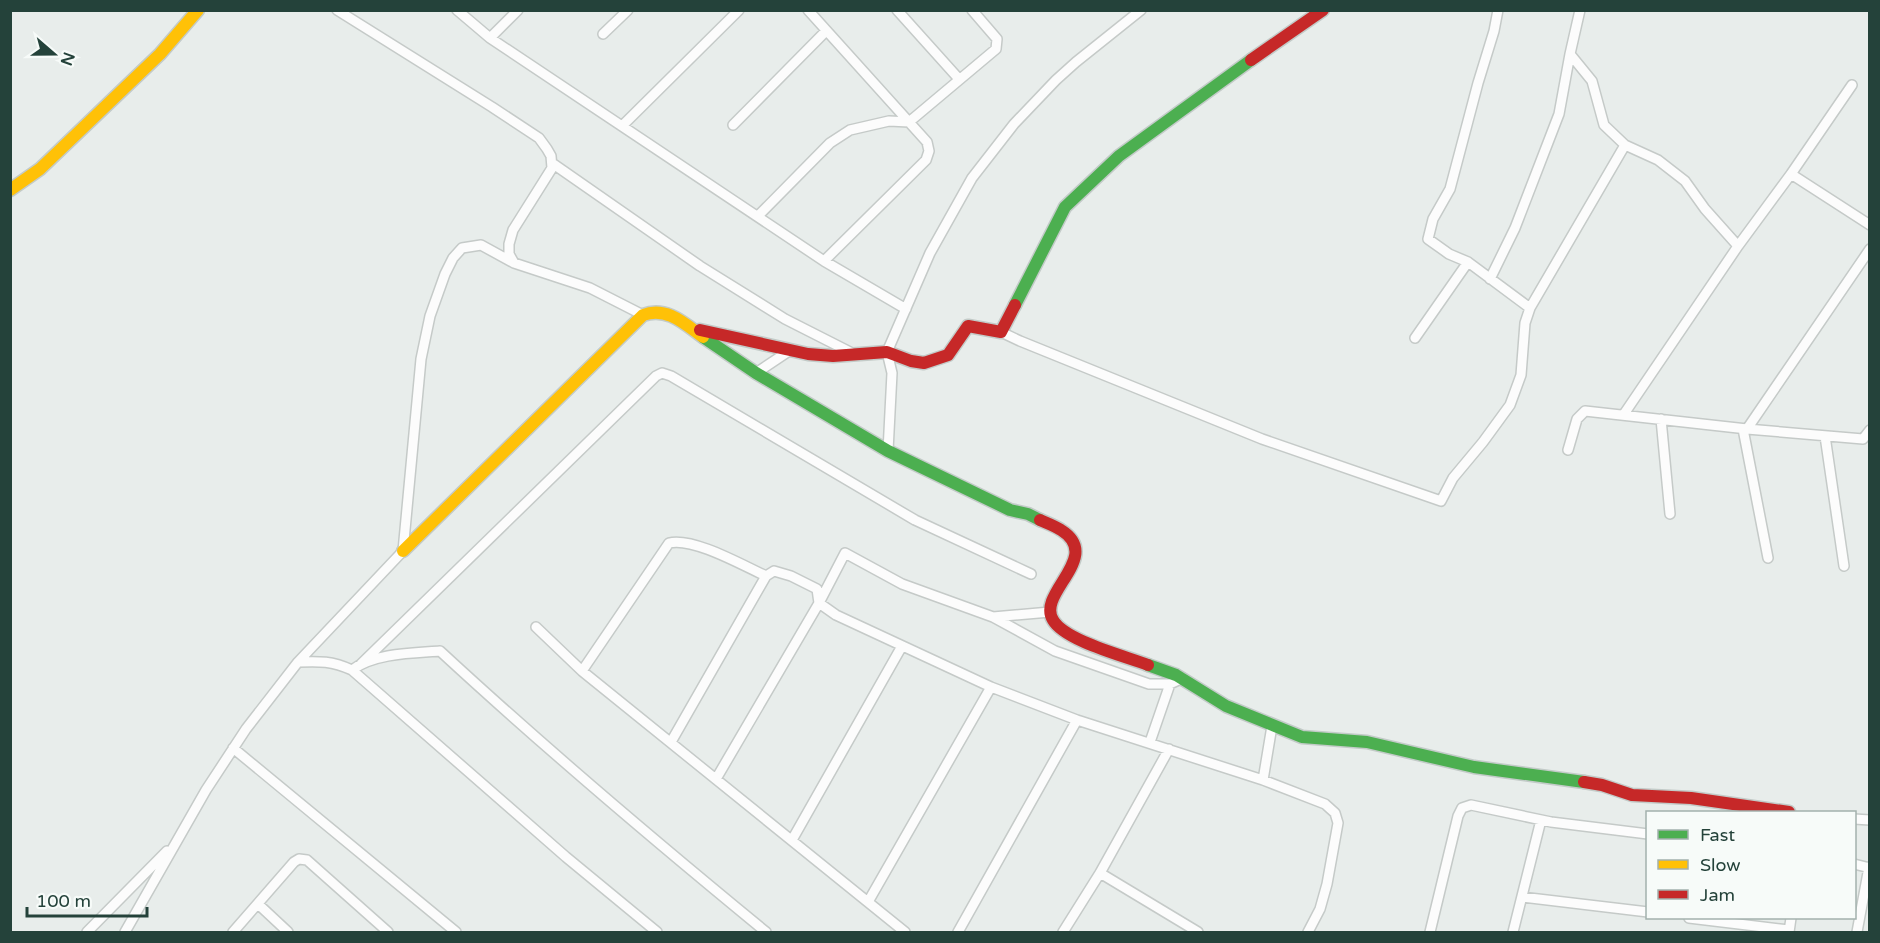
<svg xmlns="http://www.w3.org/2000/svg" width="1880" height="943" viewBox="0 0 1880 943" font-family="'Varela Round',sans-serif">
<rect width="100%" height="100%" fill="#e8edeb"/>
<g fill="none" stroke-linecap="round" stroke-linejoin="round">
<defs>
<path id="street" d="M337 10 492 107 539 138 547 149 551 156 552 168 513 230 509 244V254L514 263
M457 10 490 38 824 261 906 309
M808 10 927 142 929 151 926 160 824 261
M897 10 959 79
M1498 10 1494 31 1478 83 1450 189 1433 219 1428 239 1449 254 1468 262 1530 308 1625 145
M1580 10 1570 54 1592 81 1604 125 1625 145 1658 160 1685 181 1705 209 1738 246
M603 34 628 10
M490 38 518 10
M733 125 826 31
M622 126 739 10
M552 163 700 266 785 319 854 354
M1791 174 1870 225
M758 216 830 143 850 130 889 121 909 122 996 49 997 39 972 10
M1490 279 1515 228 1559 114 1570 54
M1001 332 1020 341 1262 439 1441 501 1453 478 1483 442 1510 405 1521 375 1525 323 1530 308
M1415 338 1468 262
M756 373 789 351
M1624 414 1738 246 1791 174 1852 85
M1661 419 1670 514
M1743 429 1768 558
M1747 429 1870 249
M1825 436 1844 566
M1568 450 1577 419 1585 411 1747 429 1863 439 1870 430
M888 451 892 373 887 352 930 253 972 178 1014 124 1056 80 1076 62 1141 10
M993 617 1050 612
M536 627 582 671 905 932
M298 662C320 661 332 661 352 670 374 653 414 653 440 651 545 748 655 841 766 932
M361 664 656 376 662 373 671 376 915 520 1031 574
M352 670 566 857 657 932
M582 671 669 543C693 537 742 565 766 576
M671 742 766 576 774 571 791 576 817 589 819 603 836 615 991 687 1077 720 1263 780 1325 804 1335 813 1338 823 1327 884 1320 909 1308 932
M1150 742 1170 684
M233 748 456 932
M716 779 819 603 845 553 902 584 993 617 1055 651 1149 684H1170L1183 678
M1263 780 1272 726
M1854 819 1870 820
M792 840 902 646
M1854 864 1870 868
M1100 873 1198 932
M1522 897 1648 912
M868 902 991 687
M258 904 288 932
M1689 918 1789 930
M87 932 167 851
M125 932 206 790 246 729 298 662 403 551 421 359 430 316 445 274 453 258 462 248 481 245 514 263 590 288 643 315
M233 932 294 862 299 859 307 860 388 932
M958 932 1077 720
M1063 932 1100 873 1169 749
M1430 932 1458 816 1462 808 1471 805 1551 822 1648 834
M1513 932 1541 820
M1789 932 1791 918
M1857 932 1869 867"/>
<path id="fast" d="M1015 305 1065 207 1119 156 1251 60
M703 337 756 373 888 451 1010 510 1028 514 1040 520
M1148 665 1176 675 1226 706 1302 737 1367 742 1474 767 1584 782"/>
<path id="slow" d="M10 190 40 169 160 54 198 10
M403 551 643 315C667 306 685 324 703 337"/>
<path id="jam" d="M1251 60 1323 10
M700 330 808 354 833 356 887 352 911 361 924 363 948 355 968 326 1001 332 1015 305
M1040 520C1047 523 1055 526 1061 530 1104 557 1036 593 1053 620 1065 641 1125 656 1148 665
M1584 782 1602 785 1632 795 1691 798 1789 812"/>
</defs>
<use href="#street" stroke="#c5cac8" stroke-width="12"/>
<use href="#fast" stroke="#c3cbc8" stroke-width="15"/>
<use href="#slow" stroke="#c3cbc8" stroke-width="15"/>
<use href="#jam" stroke="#c3cbc8" stroke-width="15"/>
<use href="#street" stroke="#fcfcfc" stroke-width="9"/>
<use href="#fast" stroke="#4caf50" stroke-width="12"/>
<use href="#slow" stroke="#ffc107" stroke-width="12"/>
<use href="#jam" stroke="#c62828" stroke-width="12"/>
</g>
<rect width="1880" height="943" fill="none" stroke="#24423a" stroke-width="24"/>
<rect x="1646" y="811" width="210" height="108" fill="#f7fbf9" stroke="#a3b1ad" stroke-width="1.5"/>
<rect x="1658" y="830" width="30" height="9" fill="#4caf50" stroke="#a3b1ad" stroke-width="1.5"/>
<text x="1700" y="841" font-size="18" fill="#24423a">Fast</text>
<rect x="1658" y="860" width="30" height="9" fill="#ffc107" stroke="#a3b1ad" stroke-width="1.5"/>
<text x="1700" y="871" font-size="18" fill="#24423a">Slow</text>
<rect x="1658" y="890" width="30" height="9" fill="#c62828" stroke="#a3b1ad" stroke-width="1.5"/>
<text x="1700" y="901" font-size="18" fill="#24423a">Jam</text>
<g transform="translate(54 54) rotate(110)" stroke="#f7fbf9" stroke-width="4.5" paint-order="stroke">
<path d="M0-4.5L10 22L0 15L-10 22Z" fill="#24423a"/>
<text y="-9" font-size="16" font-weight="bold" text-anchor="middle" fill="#24423a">N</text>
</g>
<path d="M27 907v9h120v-9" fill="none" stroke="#24423a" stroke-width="3"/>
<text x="36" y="907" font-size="18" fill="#24423a" stroke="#f7fbf9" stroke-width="4.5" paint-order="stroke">100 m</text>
</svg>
